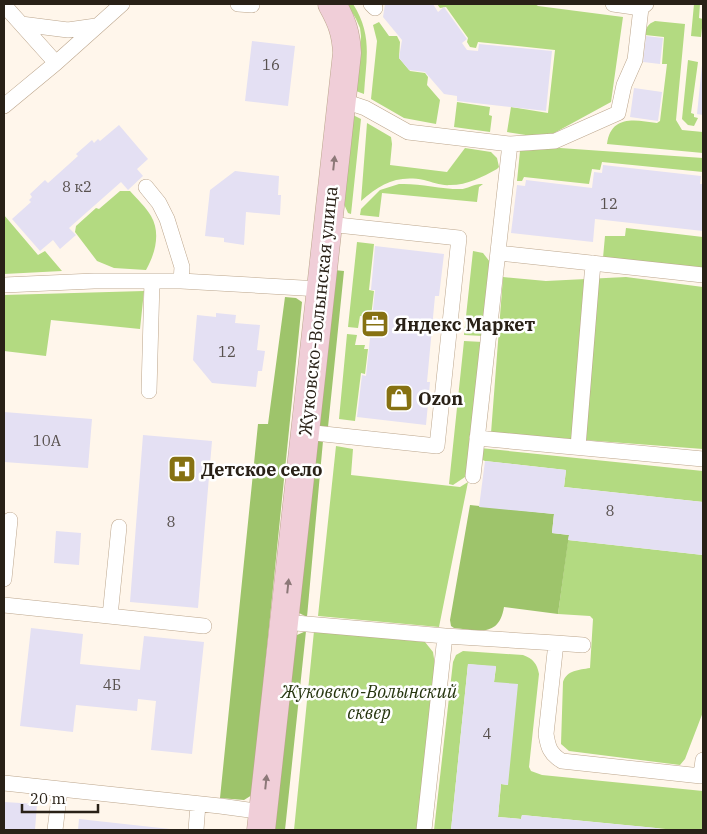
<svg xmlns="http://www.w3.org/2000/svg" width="707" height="834" viewBox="0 0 707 834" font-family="'IBM Plex Serif',serif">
<rect width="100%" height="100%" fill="#fff6eb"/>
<path fill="#b3da81" d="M347 4H353C373 35 366 60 364 94L356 91 361 36 360 28 356 19Z
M437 4H535L538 6 623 17 611 102 545 138 507 132 511 107 548 113 555 50 478 42 476 48 470 47 467 42 468 38 446 7 440 8Z
M694 4H700L699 18 703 19 701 37 691 36Z
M655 21 685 24 676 120 682 130 703 132V153L607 144C611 114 636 120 657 123L660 121 667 64H662L664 37 645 35C646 27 648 24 655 21Z
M379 22 389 36H397L400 42 399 58 410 71 425 73 428 77 427 85 440 100 436 124 404 118 371 99 377 41 373 25Z
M688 60 698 62 691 113 694 114V117L698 118 694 126 688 125 682 119Z
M457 102 490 107 489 115 492 116 490 132 454 127Z
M353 115 361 119 351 214 348 213 343 202Z
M367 123 391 137 392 144 390 165 447 172 465 148 491 152 497 158 499 167 497 169C482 177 468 185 450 185 442 186 432 182 424 180 396 175 381 184 361 201Z
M560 148 703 158V172L602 162 600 170 592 169 589 184 524 177 522 181H517L520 151Z
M399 184C419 183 439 189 460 189 468 189 475 183 483 184L479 187 477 202 382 193 379 217 360 215 361 209 380 190Z
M120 191H130C137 199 146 207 151 216 161 233 155 254 146 270L114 268 97 261 75 232 76 226 96 208 99 209Z
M4 215 38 255 45 251 62 271 4 274Z
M626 228 703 237V268L603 258 605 236H625Z
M357 242 374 244 369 290 374 291 371 317 360 316 358 328 348 327Z
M473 251 483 253 490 262 483 336 464 335Z
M503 277 546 281 626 277 703 287V449L491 433Z
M144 291 140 329 51 320 46 356 4 351V295Z
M347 334 357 335 355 345H365L364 349H368L365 374 361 373 355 421 339 419Z
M464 341 483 342 468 475 453 485 449 484Z
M336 446 353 449 351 475 460 487 468 482 439 627 318 616Z
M480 448 703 471V502L564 487 566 470 485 461 480 459Z
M568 540 703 555V712L685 759 680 765 569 751 561 744 563 682C567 670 579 670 590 668L593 619 590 616 558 614Z
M314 631 425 642 433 652 435 665 417 830H294Z
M463 651 523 655C533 659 537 663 539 674L529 767 531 771 542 775 703 791V830H676L522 815 521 819 498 817 501 784 508 785 494 682 496 667 468 664 451 830H434L453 662 456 655Z"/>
<path fill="#9ec46b" d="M334 270 344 271 328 427 316 426Z
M285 297 296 298 302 302 252 795 244 800 220 798 258 424H268Z
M315 440 323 441 307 617 299 613Z
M470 505 554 514 552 533 569 535 558 614 504 607C499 638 478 630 454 628L451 626 450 620Z
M306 631 285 830H274L294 639 297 635Z"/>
<path fill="#e4e0f3" d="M385 4H433L438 12 444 7 467 39 462 43 467 50 478 51 479 44 552 51 546 111 457 101V96L444 94 425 72 409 70 399 58 402 40 383 17Z
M646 36 663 38 660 64 643 62Z
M252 41 295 46 288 106 245 101Z
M702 65H703V115L697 114Z
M634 88 662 92 658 121 630 117Z
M119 125 148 159 137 169 143 176 128 190 121 182 69 228 76 235 60 249 53 240 40 251 12 219 31 202 29 200 32 197 30 194 45 180 48 183 78 156 76 154 92 140 94 143 98 139 100 141Z
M603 165 701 176 700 184H703V231L595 219 593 242 511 233 517 185 525 186 526 180 592 188 594 172 602 173Z
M235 171 279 176 278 195H281L280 215 246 212 244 245 224 242V238L205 236 210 190Z
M375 246 444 254 439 296H435L427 382H430L426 425 357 417 362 375 366 376 375 290H371Z
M216 313 236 315 235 323 260 325 257 350 265 351 262 371H258L256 387 212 383 193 360 197 315 216 317Z
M4 412 92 419 88 468 4 462Z
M143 435 212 441 198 608 130 602Z
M485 461 566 470 564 487 703 502V555L568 540 569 535 552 533 554 514 479 507Z
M56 531 81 533 79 565 54 563Z
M31 628 83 634 80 664 140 670 144 636 204 642 192 754 151 750 156 701 138 699 137 711 76 705 73 732 20 726Z
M468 664 496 666 494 682 518 684 508 785 501 784 498 817 521 819 522 815 656 828 666 830H451Z
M4 802 37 804 35 830 4 829Z
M79 819 170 829V830H78Z"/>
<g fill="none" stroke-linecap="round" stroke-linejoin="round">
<defs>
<path id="service" d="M238 4 252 5
M371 4 375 8
M613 4 641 8
M4 5 56 63 4 106
M21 24 68 30 96 26
M56 63 122 4
M341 100 365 108 408 132 510 144 555 141 618 113 624 85 635 60 641 8 646 4
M146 187 159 203 167 219 182 267 181 281
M498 253 703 275
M4 285 94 281H181L320 289
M149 391 152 281
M305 432 437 446 459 238 328 224
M477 438 703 459
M578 447 593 263
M473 476 510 144
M4 579 10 520
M4 605 204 626
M110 616 119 527
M284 622 445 636 556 643 546 734C548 747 550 754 562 761L701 776 703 760
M556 643 583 645
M4 783 220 806 263 812
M55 830 60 789
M196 830 198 804
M424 830 445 636"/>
<path id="secondary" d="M261 830 347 53C346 33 342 22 332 4"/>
</defs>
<use href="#service" stroke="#bca68d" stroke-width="16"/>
<use href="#secondary" stroke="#bca68d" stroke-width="29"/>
<use href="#service" stroke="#fff" stroke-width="15"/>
<use href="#secondary" stroke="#f0ced8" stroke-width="28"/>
</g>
<defs><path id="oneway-solid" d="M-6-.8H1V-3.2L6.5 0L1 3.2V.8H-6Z" transform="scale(1.25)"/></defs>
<g fill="#8c7878">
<use href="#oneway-solid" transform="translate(334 163) rotate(-84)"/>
<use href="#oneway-solid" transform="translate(288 586) rotate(-84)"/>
<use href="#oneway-solid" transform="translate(266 782) rotate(-84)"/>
</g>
<defs>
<symbol id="office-square" viewBox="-11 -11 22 22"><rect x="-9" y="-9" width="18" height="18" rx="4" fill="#867112" stroke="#fff"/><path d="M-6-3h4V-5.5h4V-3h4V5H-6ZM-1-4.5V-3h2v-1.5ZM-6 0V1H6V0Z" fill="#fff"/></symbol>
<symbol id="shop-square" viewBox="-11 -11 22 22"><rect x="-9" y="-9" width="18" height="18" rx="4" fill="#867112" stroke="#fff"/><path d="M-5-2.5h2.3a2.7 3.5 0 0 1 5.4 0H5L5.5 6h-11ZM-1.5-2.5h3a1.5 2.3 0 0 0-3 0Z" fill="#fff"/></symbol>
<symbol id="hospital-square" viewBox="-11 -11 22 22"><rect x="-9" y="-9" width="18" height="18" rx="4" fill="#867112" stroke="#fff"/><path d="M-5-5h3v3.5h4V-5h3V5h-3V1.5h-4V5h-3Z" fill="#fff"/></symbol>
</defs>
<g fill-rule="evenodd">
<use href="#office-square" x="359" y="308" width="32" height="32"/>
<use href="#shop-square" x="383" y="382" width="32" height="32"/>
<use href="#hospital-square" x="166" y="453" width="32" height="32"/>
</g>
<g text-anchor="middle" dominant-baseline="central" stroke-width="5" stroke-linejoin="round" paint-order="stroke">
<g font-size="15" fill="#58514e">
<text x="271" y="64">16</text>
<text x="77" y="186">8 к2</text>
<text x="609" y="203">12</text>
<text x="227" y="351">12</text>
<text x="47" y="440">10А</text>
<text x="610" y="510">8</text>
<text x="171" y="521">8</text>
<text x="112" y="684">4Б</text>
<text x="487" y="733">4</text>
</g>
<g font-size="18" fill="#292117" stroke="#fff">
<text transform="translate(318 311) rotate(-84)">Жуковско-Волынская улица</text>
</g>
<g font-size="18" font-weight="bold" fill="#292117" stroke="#fff" text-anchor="start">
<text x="394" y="324">Яндекс Маркет</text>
<text x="418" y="398">Ozon</text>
<text x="201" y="469">Детское село</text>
</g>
<g font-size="18" font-style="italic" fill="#273610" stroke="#fff">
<text x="369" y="691">Жуковско-Волынский<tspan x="369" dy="21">сквер</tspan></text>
</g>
</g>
<rect width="707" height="834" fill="none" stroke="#292117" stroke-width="10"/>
<path d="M22 804v8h76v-8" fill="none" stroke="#292117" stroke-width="2.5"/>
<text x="30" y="804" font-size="15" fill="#292117" stroke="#ffffff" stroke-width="4" paint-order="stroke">20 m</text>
</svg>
